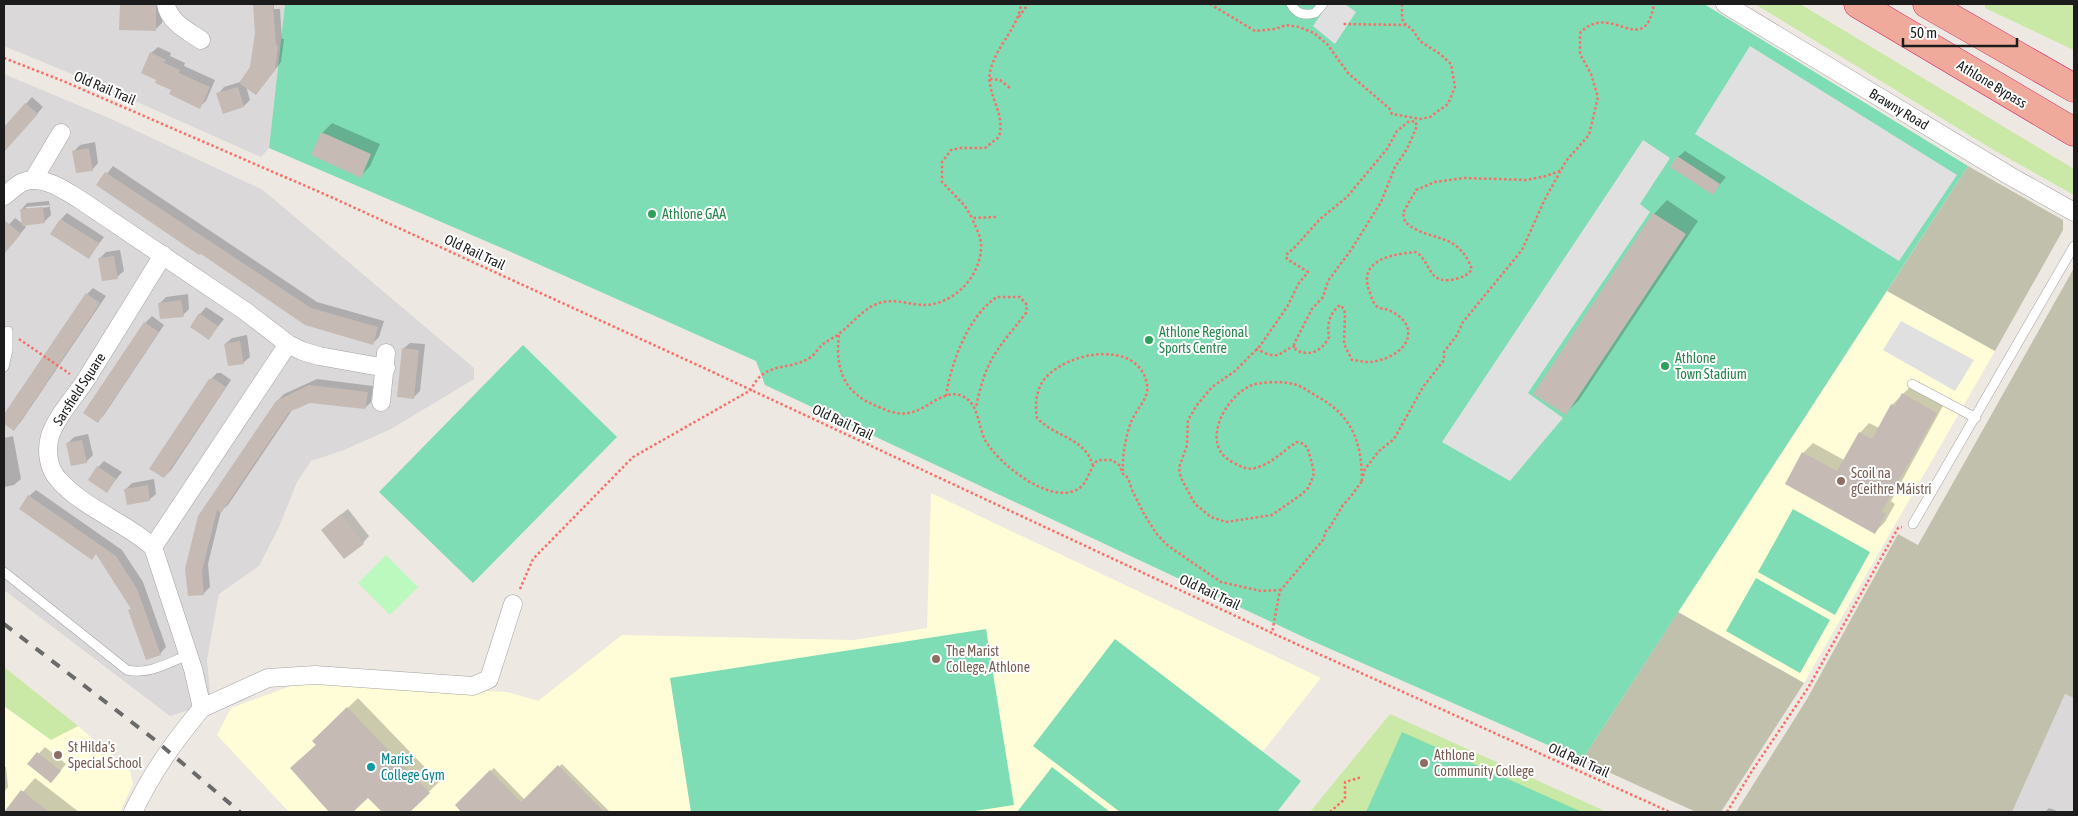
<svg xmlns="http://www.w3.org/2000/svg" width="2078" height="816" viewBox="0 0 2078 816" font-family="'Asap Condensed',sans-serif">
<rect width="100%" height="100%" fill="#ede8e1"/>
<path fill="#dad8d9" d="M4 4H285L269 148 261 157 108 89 4 46Z
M4 74 109 118 263 190 474 368V379L391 429 344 450 311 461 297 482 279 527 259 566 219 594 207 659 211 703 170 716 4 590Z
M2065 694 2074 698V812H2012Z"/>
<path fill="#fffdd8" d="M1887 291 1995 351 1804 683 1678 612Z
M931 493 1321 678 1215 812H289L217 735 231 708 299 683 507 692 538 701 622 635 854 640 927 628Z
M4 706 51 739 78 726 130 771 133 784 120 812H4Z"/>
<path fill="#c1c0ad" d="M1968 166 2063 220V230L1995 351 1887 291Z
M2074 268V698L2065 694 2012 812H1736L1807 699 1898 534 1918 545Z
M1678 612 1804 683 1721 812H1696L1582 760Z"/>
<path fill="#cae8a6" d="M1755 4H1800L2074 169V195L1992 149Z
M1985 4H2074V50L1985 8Z
M4 667 78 726 51 740 4 706Z
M1390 714 1607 812H1310Z"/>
<path fill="#bcf9be" d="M386 555 418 587 390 615 358 583Z"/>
<path fill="#7eddb4" d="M285 4H1704L1968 166 1582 760 1310 640 765 385 756 361 511 252 269 148Z
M523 345 617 437 473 583 379 492Z
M1793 509 1870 552 1835 615 1758 572Z
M1756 578 1830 620 1800 673 1726 631Z
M986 629 1014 805 968 812H691L670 678Z
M1115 639 1301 781 1277 812H1120L1033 746Z
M1402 732 1582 812H1366Z
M1052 767 1110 812H1017Z"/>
<path fill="#e0e0e0" d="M1328 4H1345L1356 12 1335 44 1313 26Z
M1750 46 1957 175 1899 261 1695 134Z
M1643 140 1670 158 1640 204 1650 212 1528 393 1563 418 1510 481 1442 442Z
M1901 321 1974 360 1955 391 1883 350Z"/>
<path fill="#0003" fill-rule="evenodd" d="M122 4H163L162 23 155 30 121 28Z
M254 4H274V9H280L282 39H284L281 62 262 87 246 86 250 100 244 106 218 94 224 87 240 82 251 68 256 33Z
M158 47 171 53 170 56 185 63 184 66 215 80 206 101 199 107 172 89 151 53Z
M32 97 43 107 4 151V129Z
M332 123 380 144 370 166 361 176 312 155 322 133Z
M95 142 98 163 92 170 74 151 80 145Z
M1685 151 1726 177 1713 193 1678 157Z
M113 166 317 302 384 321 379 337 373 343 201 252 98 185Z
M1667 200 1698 221 1579 400 1565 414 1534 393 1654 214Z
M49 201 51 215 44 222 24 225 26 227 6 250 4 248V230L15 218 23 224 21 210 27 203ZM49 205V207L26 210V207Z
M67 213 104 237 89 257 61 219Z
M120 250 124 271 117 277 99 259 106 252Z
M93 288 106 296 20 423 13 429 4 423V416L87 294Z
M188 294 189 309 183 315 160 303 166 297Z
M206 307 224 319 209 338 200 314Z
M152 316 164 325 104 415 97 422 84 413 145 323Z
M247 335 250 357 243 363 225 344 232 338Z
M410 343 425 344 420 391 413 398 403 349Z
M217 373H221L231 380 171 470 164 477 210 380Z
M317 379 373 386 371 402 365 408 310 402 292 410 228 505 221 511 208 564 210 587 204 593 189 595 199 516 277 401 284 394Z
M1913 384 1945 402 1891 501 1895 504 1885 522 1875 532 1786 483 1803 453 1813 443 1844 460 1860 433 1869 423 1879 428 1892 405Z
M88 434 93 455 86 462 67 444 74 437Z
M13 436 21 479 14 485 4 487V438Z
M104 461 122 472 107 491 98 467Z
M154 479 156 494 149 500 126 489 132 483Z
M36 490 122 550 143 582 166 647 160 654 130 610 132 608 97 553 29 496Z
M348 509 369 536 363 543 329 524Z
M358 698 439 782 408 812H384L368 797 351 812H331L291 768 317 744 314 741Z
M45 747 66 764 57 775 29 764Z
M562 764 610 812H463L456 805 494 768 525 800Z
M4 767H6L8 787 4 792Z
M35 778 79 812H5Z
M2049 808 2060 812H2045Z"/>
<path fill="#c5bbb4" d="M120 4H156V31L119 30Z
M253 4H273L276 45H278L275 70 256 95 239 83 250 67 255 33Z
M150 52 166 60 164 63 180 70 179 73 210 87 200 109 169 94 171 90 155 83 156 80 141 73Z
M238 87 244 107 223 114 216 93Z
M25 103 38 114 4 152V127Z
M321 132 371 154 361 178 311 155Z
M89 148 93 171 76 173 72 151Z
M1677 156 1720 184 1713 195 1670 167Z
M105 172 311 308 378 327 373 345 305 325 201 254 199 255 96 185Z
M43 207 45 223 22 226 20 209Z
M1653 213 1686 234 1566 415 1533 394Z
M60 219 99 243 89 259 50 234Z
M4 220 21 234 4 254Z
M114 256 118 279 102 281 98 258Z
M86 293 100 303 14 431 4 424V414Z
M181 300 184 317 160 319 158 303Z
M199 313 218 326 209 340 190 327Z
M144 322 159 332 98 423 83 413Z
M240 341 244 364 228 366 224 344Z
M402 348 419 350 414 399 397 397Z
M209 379H214L226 387 164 478 149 469Z
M309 385 368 392 365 409 310 403 289 412 221 513 217 510 202 571 204 595 188 596 185 569 198 516 276 401Z
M1902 393 1937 413 1882 511 1886 514 1875 534 1785 484 1802 452 1837 471 1859 432 1872 439 1891 404 1895 406Z
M82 440 87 463 71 466 66 443Z
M97 466 116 479 107 493 88 480Z
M148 485 150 501 127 505 124 489Z
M28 495 116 556 137 589 161 655 146 660 128 610 131 609 96 554 92 560 19 509Z
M341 514 364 544 344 559 321 530Z
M347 707 430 793 410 812H382L368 798 353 812H329L290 768 316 745 312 741Z
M37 752 61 771 51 783 27 764Z
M558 765 604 812H461L455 805 490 770 521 802Z
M21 790 49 812H4Z"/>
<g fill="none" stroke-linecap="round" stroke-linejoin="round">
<defs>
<path id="service" d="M1291 4C1296 14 1305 16 1315 13L1323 4
M4 367 8 350V331
M1912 384 1976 418
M1913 524 2074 246
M4 572 127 670C149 675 168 663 188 655"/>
<path id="minor" d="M166 4C168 21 188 31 201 40
M1725 4 2010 176 2074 212
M33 180 61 133
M4 196C10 192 16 185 23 182 42 174 66 191 82 201L245 311 288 344 302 351 319 356 386 368
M163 255C137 297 111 340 85 381 73 399 57 416 50 436 46 450 48 468 58 479 84 509 124 521 153 547L193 669 202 708
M381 402 386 353
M153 547 288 344
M133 812C153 771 173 743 202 708L268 678 315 675 473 686 489 679 513 604"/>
<path id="trunk" d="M1858 4 2074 132
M1927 4 2074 88"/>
</defs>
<use href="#service" stroke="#a3a3a3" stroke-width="10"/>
<use href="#minor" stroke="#a3a3a3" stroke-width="19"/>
<use href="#trunk" stroke="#d6246a" stroke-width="29"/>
<path stroke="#f96e66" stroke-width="2.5" stroke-dasharray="2.5 2.5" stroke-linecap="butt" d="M1210 4 1255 31 1275 29 1286 25 1299 27 1314 33 1327 44 1348 73 1390 109 1392 114 1420 119 1430 117 1448 104 1455 87 1451 64 1440 54 1420 41 1412 29 1406 25 1341 24
M1402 4V19L1406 25
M1019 17 1028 4
M4 58 63 81 331 197 704 368 1272 633 1670 812
M990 79 1000 80 1010 88
M996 217 972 218 965 206 942 182V162L951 150 960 148H985L999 137C1006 112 986 95 990 72 995 47 1018 29 1021 4
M839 335C835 370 844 394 879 407 888 411 898 415 908 413 927 411 945 386 964 397 979 405 978 426 985 440 998 463 1048 504 1076 490 1089 484 1088 469 1098 460H1112L1120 466 1123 474 1128 478 1132 490 1144 514 1156 533 1166 544 1177 552 1221 582 1261 591 1280 590 1272 633
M19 339 70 374
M1256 349C1263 352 1273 358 1280 354 1286 351 1288 348 1295 346
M946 396C951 363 968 316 997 297H1020L1027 305 1026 313C997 350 985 360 976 408
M1093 466C1085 437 1056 438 1037 418 1035 407 1036 394 1041 384 1060 352 1138 337 1147 384 1150 398 1136 409 1131 422 1126 436 1122 455 1123 471
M1363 476 1365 469 1379 451 1394 439 1423 387 1444 360V352L1457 335 1463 322 1522 250 1545 199 1566 161 1589 135 1598 97 1591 74 1580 54V33C1611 0 1644 61 1654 4
M1362 481C1362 444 1353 417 1320 398 1311 393 1302 386 1293 384 1284 381 1260 382 1252 385 1225 396 1198 446 1234 463 1242 467 1246 470 1255 468 1270 465 1284 450 1297 442L1304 444 1308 449 1314 472 1313 477 1308 488 1302 494 1272 515 1226 522 1211 517 1195 504 1181 478 1179 468 1187 445 1188 420 1197 405 1212 387 1235 371 1260 346 1287 307 1299 283 1308 272 1287 259 1286 255 1296 246 1320 219 1347 197 1387 149 1397 131 1408 122 1415 121 1417 126 1407 149 1395 167 1381 202 1351 250 1328 281 1323 297 1312 309 1294 344 1296 350C1310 357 1322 351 1329 337 1327 324 1329 314 1340 305L1344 309 1345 314 1344 344 1352 360C1356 360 1360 361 1364 362 1378 363 1400 355 1406 342 1409 337 1409 329 1406 324 1402 317 1393 311 1385 309 1383 308 1380 309 1378 307 1373 305 1371 295 1369 290 1358 259 1394 254 1416 252 1432 262 1427 288 1459 278 1465 276 1469 274 1472 269 1456 229 1431 244 1405 222L1403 213 1416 190 1435 182 1464 178 1527 180 1546 176 1562 170
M520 589 533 559 633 457 751 390C764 360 789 372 811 357 815 354 818 349 821 346 827 340 835 338 840 333 854 322 865 306 883 302 897 299 911 305 925 305 955 304 983 274 981 243 980 234 975 226 972 218
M1280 591 1323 540 1326 531 1330 527 1343 505 1352 495 1362 481
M1330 812 1345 799V782L1362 777
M1727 812 1752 771 1808 688 1898 528 1902 527"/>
<use href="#service" stroke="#fff" stroke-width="9"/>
<use href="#minor" stroke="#fff" stroke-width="18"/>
<use href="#trunk" stroke="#f0aa9b" stroke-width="28"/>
<path stroke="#6a6a6a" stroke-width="4" stroke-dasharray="10 10" stroke-linecap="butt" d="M4 624 155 740 240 812"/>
</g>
<g fill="#2e9e5b" stroke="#fff" stroke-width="2">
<circle cx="652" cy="214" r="5"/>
<circle cx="1149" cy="340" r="5"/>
<circle cx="1665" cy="366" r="5"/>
</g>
<g fill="#8d6e63" stroke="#fff" stroke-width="2">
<circle cx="1841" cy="481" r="5"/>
<circle cx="936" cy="659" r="5"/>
<circle cx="58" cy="755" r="5"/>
<circle cx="1424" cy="763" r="5"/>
</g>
<circle fill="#0f9aa8" stroke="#fff" stroke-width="2" cx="371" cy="767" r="5"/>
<g text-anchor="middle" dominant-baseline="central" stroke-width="4" stroke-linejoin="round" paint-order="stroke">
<g font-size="14" fill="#1c1c1c" stroke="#fff">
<text transform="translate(1992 84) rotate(31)">Athlone Bypass</text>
<text transform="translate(105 88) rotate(23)">Old Rail Trail</text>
<text transform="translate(1899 109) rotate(31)">Brawny Road</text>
<text transform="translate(475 252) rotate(25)">Old Rail Trail</text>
<text transform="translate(79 389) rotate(-57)">Sarsfield Square</text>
<text transform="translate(843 422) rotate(25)">Old Rail Trail</text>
<text transform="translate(1210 592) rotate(25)">Old Rail Trail</text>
<text transform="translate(1579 760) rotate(24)">Old Rail Trail</text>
</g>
<g font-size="14" fill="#27864d" stroke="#fff" text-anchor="start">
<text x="662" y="214">Athlone GAA</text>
<text x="1159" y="332">Athlone Regional<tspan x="1159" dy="16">Sports Centre</tspan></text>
<text x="1675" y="358">Athlone<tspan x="1675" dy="16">Town Stadium</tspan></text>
</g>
<g font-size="14" fill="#785e54" stroke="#fff" text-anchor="start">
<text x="1851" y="473">Scoil na<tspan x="1851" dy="16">gCeithre Máistrí</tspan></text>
<text x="946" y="651">The Marist<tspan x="946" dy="16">College, Athlone</tspan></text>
<text x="68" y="747">St Hilda's<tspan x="68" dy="16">Special School</tspan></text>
<text x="1434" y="755">Athlone<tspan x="1434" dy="16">Community College</tspan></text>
</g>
<g font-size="14" fill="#0d838f" stroke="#fff" text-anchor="start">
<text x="381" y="759">Marist<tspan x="381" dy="16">College Gym</tspan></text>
</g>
</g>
<rect width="2078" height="816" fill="none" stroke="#1c1c1c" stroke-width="10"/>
<path d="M1903 38v8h114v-8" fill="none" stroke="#1c1c1c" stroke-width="2.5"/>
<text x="1910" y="38" font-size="15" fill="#1c1c1c" stroke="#ffffff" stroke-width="4" paint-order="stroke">50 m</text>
</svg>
